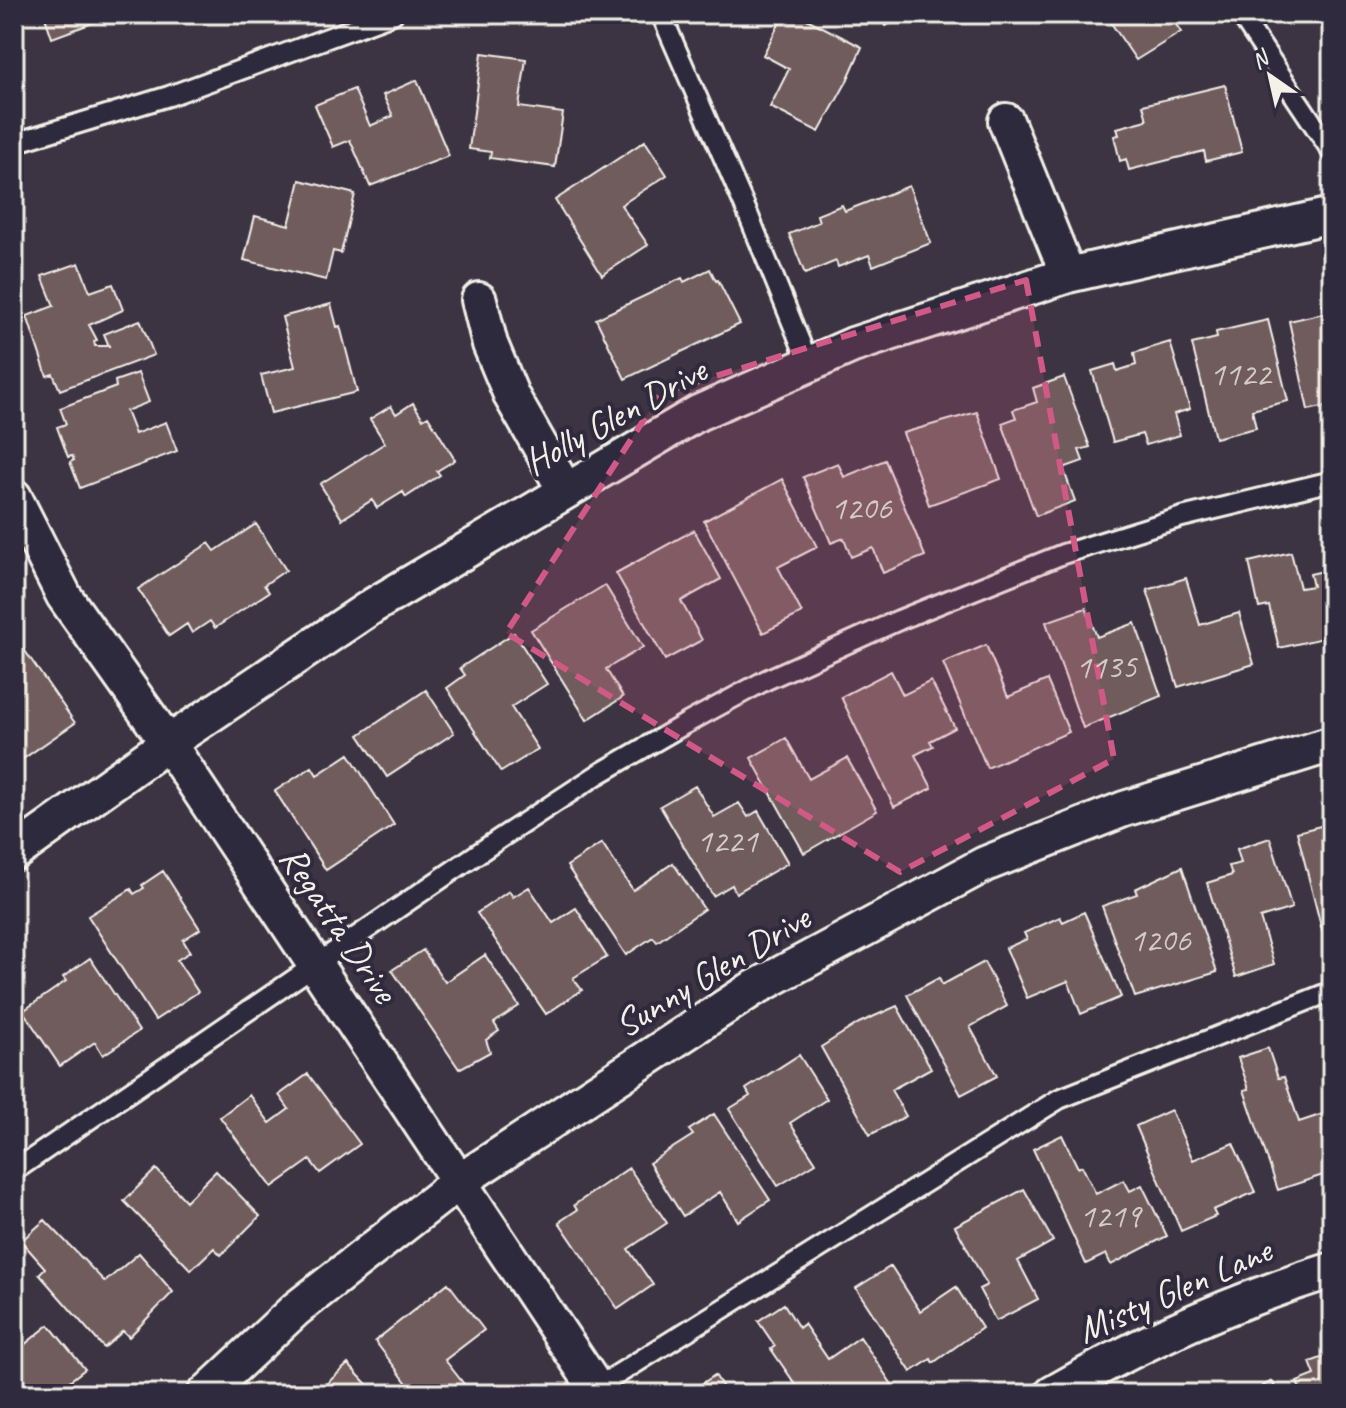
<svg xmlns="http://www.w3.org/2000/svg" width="1346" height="1408" viewBox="0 0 1346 1408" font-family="Caveat,sans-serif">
<rect width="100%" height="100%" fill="#3c3443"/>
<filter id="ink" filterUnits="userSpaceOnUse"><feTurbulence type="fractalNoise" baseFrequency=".0125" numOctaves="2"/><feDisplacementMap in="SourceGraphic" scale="16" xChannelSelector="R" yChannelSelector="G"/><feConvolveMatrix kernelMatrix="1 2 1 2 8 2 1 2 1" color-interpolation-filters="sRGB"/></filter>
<g filter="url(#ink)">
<path fill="#6f5b5d" stroke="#f4f1e8" stroke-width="2" d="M44 14H117L52 38Z
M784 14H797L862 47 846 83 819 132 770 107 789 69 763 55Z
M879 14H912L885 26Z
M1105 14H1169L1181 32 1136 60Z
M482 53 526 59 519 107 563 113 555 167 490 158 491 152 469 149Z
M417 80 449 156 370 186 350 140 333 147 315 105 354 89 370 126 393 116 383 95Z
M1225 85 1242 152 1206 161 1204 151 1129 170 1126 159 1120 161 1114 136 1119 135 1117 128 1147 120 1143 105Z
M645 141 667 175 621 205 648 245 602 275 555 200Z
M300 180 355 194 341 253 333 251 326 280 244 260 255 216 289 225Z
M909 186 931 243 873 266 869 255 838 267 836 261 805 274 789 234 819 222 817 215 842 205 845 211Z
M79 263 90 292 113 284 123 310 89 325 97 340 94 341 95 346H109L104 334 140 320 154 355 60 390 53 374 47 376 27 316 54 306 42 276Z
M710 269 716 281 718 280 740 324 625 379 596 319 682 278 684 282Z
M1332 303V405L1308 410 1289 321 1324 313 1322 305Z
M331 304 337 327 340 326 357 392 271 413 261 375 295 367 282 317Z
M1268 320 1288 401 1252 410 1256 428 1215 438 1192 344 1217 338 1216 332Z
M1170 342 1190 409 1174 414 1180 435 1146 445 1142 434 1113 442 1092 371 1115 364 1117 371 1136 365 1134 353Z
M138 373 149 402 126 411 135 434 166 422 177 451 80 488 70 462 74 460 72 456 68 457 57 427 66 424 60 408 116 387 115 381Z
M1064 377 1090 447 1079 450 1083 461 1063 468 1075 501 1036 516 1002 423 1016 418 1013 410 1037 402 1033 388Z
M413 403 423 419 428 416 455 460 437 471 440 475 406 497 403 492 377 508 372 500 342 519 320 484 385 443 370 419 391 406 396 414Z
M977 412 1001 479 929 505 903 433Z
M885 460 925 556 883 573 873 548 851 557 844 538 831 543 803 477 838 463 844 477Z
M782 479 817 547 778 567 802 613 763 633 704 521Z
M256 524 286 570 264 585 269 592 215 628 210 621 192 633 187 624 169 636 138 589 209 543 215 551Z
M694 530 721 579 681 601 702 640 665 660 616 573Z
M1291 552 1300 588 1313 586 1310 574 1332 569V636L1279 648 1269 606 1259 608 1249 562Z
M1186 578 1200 625 1239 613 1254 664 1178 687 1147 590Z
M605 585 643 647 606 669 623 697 587 720 531 630Z
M1086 608 1097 637 1135 623 1161 696 1083 728 1046 622Z
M514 633 547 684 511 707 538 749 501 772 447 688 465 675 460 668Z
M14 635 75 723 14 765Z
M986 645 1008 697 1047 680 1069 732 987 768 943 663Z
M891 671 903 695 931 681 955 728 930 741 933 746 915 755 932 788 894 807 841 697Z
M426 690 454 733 387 777 359 735Z
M786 738 809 779 847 758 877 811 804 853 751 758Z
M349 754 394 825 326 870 275 791 312 767 317 775Z
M695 786 714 817 739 803 748 817 758 811 788 863 736 893 732 885 713 896 660 806Z
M1332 823V936L1324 938 1297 832Z
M1270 838 1292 908 1260 918 1274 964 1236 977 1207 883 1232 875 1229 866 1241 863 1237 849Z
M602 843 633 890 673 863 704 909 657 942 653 937 626 955 567 866Z
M1182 867 1217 972 1135 997 1102 906 1137 894 1135 889Z
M163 871 200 929 183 940 190 952 177 960 198 992 155 1020 88 916 131 889 134 894 144 888 142 885Z
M529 887 553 923 576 908 607 957 573 978 582 990 546 1014 477 913 509 891 513 897Z
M1084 912 1121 997 1081 1014 1068 981 1027 998 1006 948 1027 939 1024 933 1060 917 1063 922Z
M423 950 445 982 485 955 519 1006 494 1023 499 1031 486 1040 490 1052 459 1069 392 970Z
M90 958 139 1031 103 1055 95 1042 60 1066 23 1011 66 981 63 977Z
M984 962 1007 1006 970 1027 997 1076 961 1095 907 995 939 978 942 985Z
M897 1006 931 1068 891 1090 906 1116 870 1135 821 1047 859 1023Z
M1268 1048 1278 1078 1284 1077 1299 1122 1332 1111V1172L1278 1190 1244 1090 1249 1089 1238 1058Z
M799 1055 827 1099 790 1123 816 1163 778 1186 729 1109 750 1096 746 1089Z
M308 1074 360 1144 320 1173 310 1160 272 1187 220 1117 249 1095 270 1123 289 1109 279 1095Z
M1171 1110 1193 1160 1233 1143 1255 1192 1213 1210 1216 1216 1181 1231 1136 1126Z
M714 1114 770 1200 738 1221 720 1192 683 1216 649 1163 693 1135 689 1130Z
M1062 1135 1078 1168 1082 1166 1096 1194 1124 1180 1130 1191 1142 1185 1167 1236 1111 1265 1106 1254 1086 1264 1033 1149Z
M629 1168 667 1223 628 1249 653 1285 618 1309 559 1222 577 1210 574 1205Z
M156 1169 186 1201 216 1171 260 1216 221 1255 214 1248 191 1270 124 1201Z
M1024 1189 1053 1241 1018 1261 1038 1299 996 1321 979 1289 987 1285 955 1226Z
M45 1220 105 1282 139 1253 173 1292 129 1337 123 1331 104 1348 39 1274 45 1268 21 1241Z
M891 1266 920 1311 956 1287 982 1328 933 1363 931 1359 911 1372 856 1288Z
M448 1283 484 1330 445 1360 471 1393 415 1394 375 1341Z
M784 1304 799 1328 804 1324 828 1359 860 1337 897 1392 802 1394 771 1349 775 1346 758 1321Z
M49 1325 85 1369 62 1387 65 1391 62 1394H14V1353Z
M1332 1354V1394H1302L1297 1382 1315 1375 1310 1362Z
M348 1364 376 1394H330L323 1387Z
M715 1375 727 1394H687Z
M1272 1381 1278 1394H1249Z"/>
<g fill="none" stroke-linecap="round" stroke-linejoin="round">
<defs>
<path id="service" d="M661 14 748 214 809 364
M1240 14 1332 152
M14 143 169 96 393 14
M14 1171 499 839 597 775 685 724 766 680 899 620 1063 554 1182 517 1332 481
M591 1391 1059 1099 1332 991"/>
<path id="minor" d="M1006 121 1068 275
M479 300 490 344 512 397 565 490
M14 497 64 596 168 743 600 1394
M14 853 168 743 374 605 698 413 853 345 1068 275 1332 215
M205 1394 296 1309 460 1181 751 990 985 864 1124 809 1332 744
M1052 1394C1141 1342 1234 1301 1332 1270"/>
</defs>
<use href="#service" stroke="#f4f1e8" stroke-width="24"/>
<use href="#minor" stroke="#f4f1e8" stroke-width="40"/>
<use href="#service" stroke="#2f2a3d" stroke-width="18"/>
<use href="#minor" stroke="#2f2a3d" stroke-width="34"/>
</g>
</g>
<path fill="#d15985" fill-opacity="0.2" stroke="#d15985" stroke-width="6" stroke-dasharray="16 10" stroke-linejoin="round" d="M1026 280 1114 759 900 872 506 633 661 393Z"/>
<g text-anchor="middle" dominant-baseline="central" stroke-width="8" stroke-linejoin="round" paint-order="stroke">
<g font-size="34" fill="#d3ccc5">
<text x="1240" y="373">1122</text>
<text x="861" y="507">1206</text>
<text x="1106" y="666">1135</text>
<text x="727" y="840">1221</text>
<text x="1160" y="939">1206</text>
<text x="1110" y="1215">1219</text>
</g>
<g font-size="38" fill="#f4f1e8" stroke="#2f2a3d">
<text transform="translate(615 416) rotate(-29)">Holly Glen Drive</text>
<text transform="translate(339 924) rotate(56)">Regatta Drive</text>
<text transform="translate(712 971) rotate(-31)">Sunny Glen Drive</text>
<text transform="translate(1174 1290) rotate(-24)">Misty Glen Lane</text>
</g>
</g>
<rect width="1346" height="1408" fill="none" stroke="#2f2a3d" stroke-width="48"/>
<rect x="24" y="24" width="1298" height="1360" fill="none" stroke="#f4f1e8" stroke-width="3" filter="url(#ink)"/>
<g transform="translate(1270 76) rotate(326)" stroke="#2f2a3d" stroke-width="6" paint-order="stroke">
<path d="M0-6L14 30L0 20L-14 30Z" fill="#f4f1e8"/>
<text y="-12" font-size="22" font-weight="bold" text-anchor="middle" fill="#f4f1e8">N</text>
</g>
</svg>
